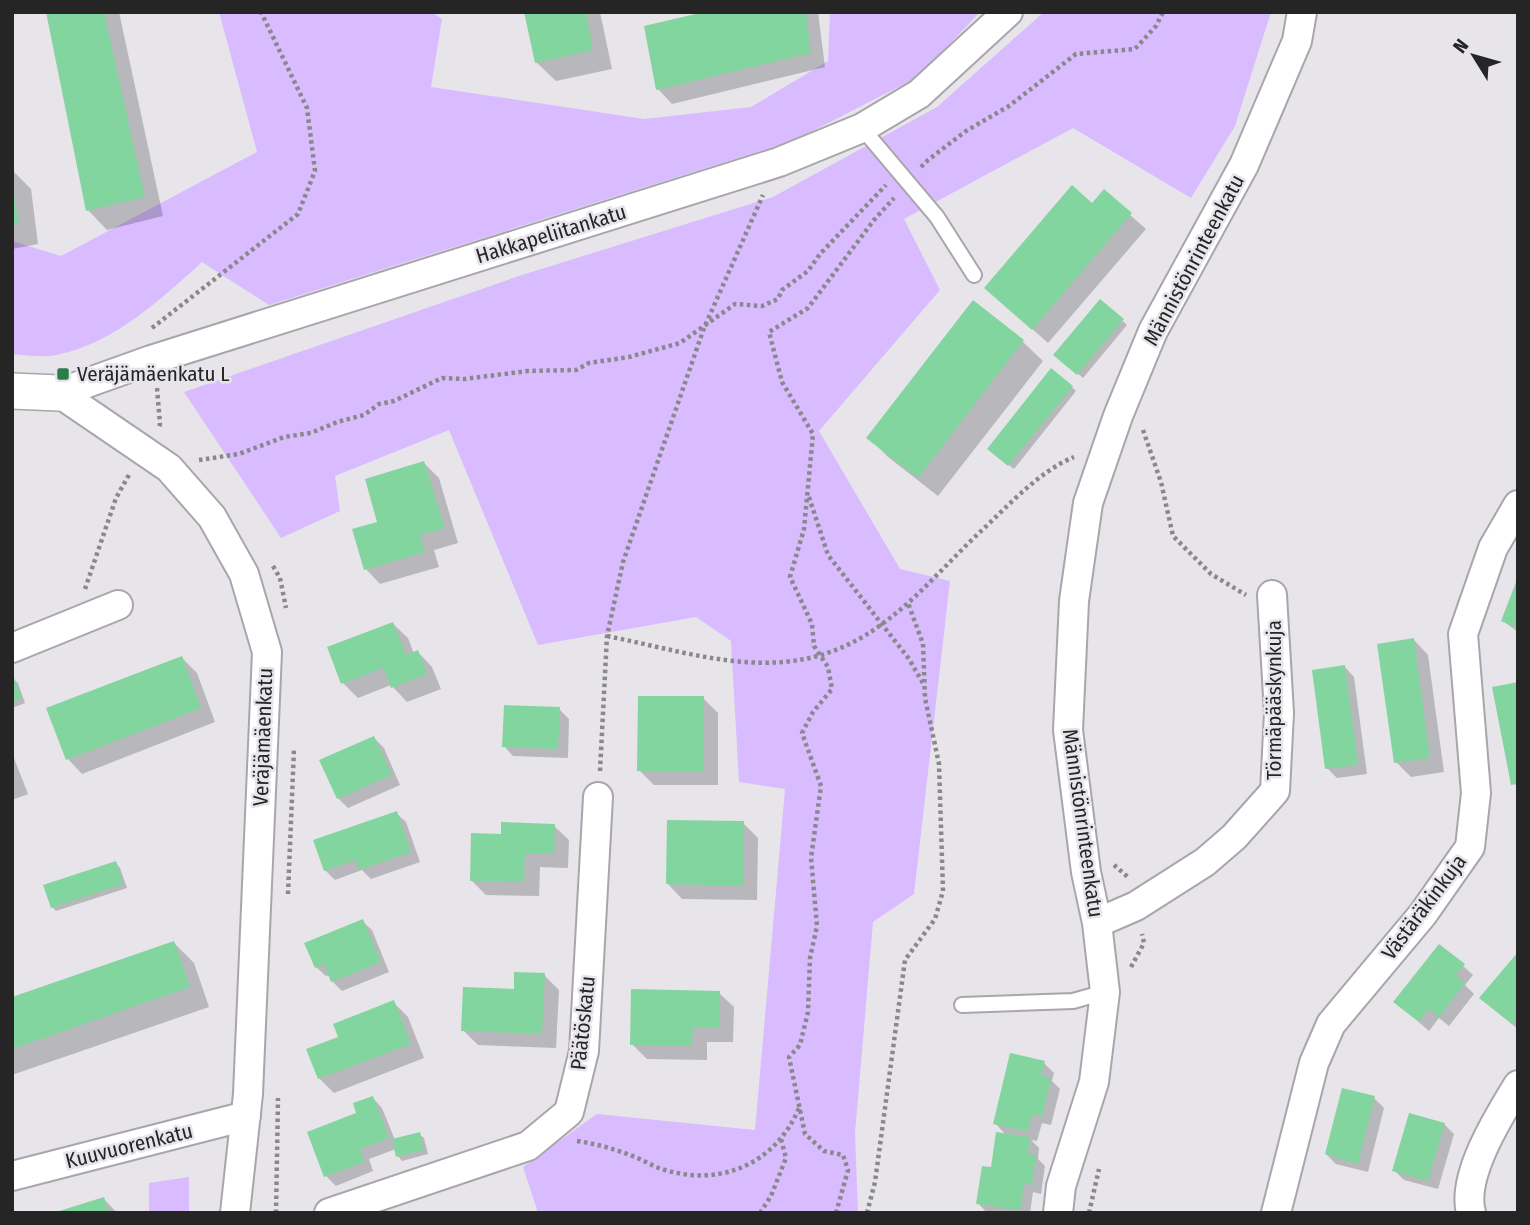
<svg xmlns="http://www.w3.org/2000/svg" width="1530" height="1225" viewBox="0 0 1530 1225" font-family="'Fira Sans Condensed',sans-serif">
<rect width="100%" height="100%" fill="#e7e5ea"/>
<path fill="#d8bcff" d="M219 12H431L442 19 431 87 644 119 751 107 828 61 830 12H980L918 77 795 140 269 305 202 262C160 300 113 344 56 355 43 358 26 355 12 354V241L61 256 257 152Z
M1044 12H1271L1235 126 1191 198 1073 128 904 219 940 290 819 431 900 569 950 581 914 894 873 922 855 1133 858 1213H538L523 1167 597 1114 755 1130 785 789 739 782 731 641 696 617 538 645 449 430 335 476 340 511 281 538 184 392 522 275 773 197 937 107Z
M189 1177V1213H149V1183Z"/>
<path fill="#0003" d="M48 12H119L163 216 107 230 88 210Z
M526 12H600L612 69 556 81 536 62Z
M712 12H818L825 67 672 104 658 89Z
M12 170 31 189 38 244 12 249Z
M1104 192 1146 229 1048 343 986 288 1093 205Z
M973 303 1023 342 1043 361 938 496 888 457 868 437Z
M1123 321 1127 325 1083 378 1060 359Z
M1072 387 1076 391 1014 469 993 453Z
M424 463 439 478 458 543 434 550 439 567 380 584 366 569 379 523Z
M1518 581V632L1503 621Z
M393 624 408 638 414 654 418 652 432 667 441 689 407 702 391 685 358 698 343 683Z
M1414 640 1428 655 1444 772 1411 777 1396 762Z
M182 658 197 673 215 722 82 774 68 759Z
M1345 667 1354 677 1367 774 1337 778 1327 768Z
M12 678 18 683 25 703 12 708Z
M703 698 718 713V785H654L639 770Z
M559 709 569 719 568 758 513 756 504 746Z
M374 738 384 748 400 785 348 808 338 798Z
M12 753 28 794 12 800Z
M396 813 406 822 420 862 371 879 362 870 335 880 325 870Z
M743 823 758 838 757 900 682 899 668 884Z
M554 826 569 840 568 868 540 867 539 896 486 895 471 880 503 836Z
M116 863 120 868 127 888 56 911 52 907Z
M362 921 372 930 389 972 342 991 332 981 330 975 326 976 316 967Z
M174 943 194 963 209 1007 12 1075V999Z
M1518 955V1029L1491 1007Z
M1463 966 1473 975 1465 985 1474 994 1449 1026 1439 1018 1429 1031 1396 1002Z
M544 975 559 990 556 1048 478 1045 463 1030 515 991Z
M719 993 734 1007 733 1042H707V1060L647 1059 632 1044Z
M393 1002 408 1017 424 1058 334 1093 319 1078Z
M1044 1063 1054 1073 1052 1081 1060 1089 1051 1125 1042 1123 1037 1141 1031 1140 1039 1148 1038 1159 1045 1166 1041 1194 1033 1192 1030 1213H987L978 1203 1006 1135 995 1123Z
M373 1098 382 1108 395 1140 419 1134 424 1138 428 1154 402 1161 398 1156 396 1149 369 1159 373 1171 336 1186 326 1176 359 1114Z
M1374 1098 1384 1108 1368 1172 1336 1164 1326 1154Z
M1444 1124 1454 1134 1438 1189 1404 1180 1394 1170Z
M104 1199 117 1213H60Z"/>
<path fill="#83d59f" d="M46 12H104L145 197 86 211Z
M524 12H586L593 50 535 63Z
M704 12H806L811 53 656 90 644 26Z
M12 184 19 224 12 226Z
M1072 185 1092 203 1104 189 1132 213 1032 330 984 288Z
M1100 299 1124 319 1077 375 1053 355Z
M973 300 1024 340 918 478 866 438Z
M1051 368 1073 386 1008 466 987 449Z
M424 461 445 528 420 535 425 552 364 570 352 529 377 522 365 479Z
M1518 577V628L1501 621Z
M393 622 406 655 418 650 427 674 391 688 383 668 341 684 327 647Z
M1414 638 1430 758 1394 763 1377 644Z
M182 656 201 708 66 760 46 708Z
M1345 665 1358 765 1325 769 1312 670Z
M12 673 22 698 12 702Z
M1518 682V784L1511 785 1492 687Z
M638 696H704V771H637Z
M504 705 560 707 558 749 502 747Z
M374 736 392 775 337 799 319 760Z
M397 811 411 852 359 870 356 860 324 871 313 840Z
M667 820 744 821 743 886 666 884Z
M501 822 555 824 554 854 525 853 524 882 470 881 471 833 501 834Z
M116 861 123 884 51 908 43 885Z
M363 919 381 962 331 982 324 964 315 968 304 943Z
M174 941 190 987 12 1049V997Z
M1439 944 1465 964 1456 975 1465 983 1439 1017 1429 1009 1419 1022 1393 1002Z
M1518 952V1017L1512 1024 1479 998Z
M514 972 545 973 542 1034 461 1031 463 987 514 989Z
M631 989 720 991 719 1028 693 1027 692 1046 630 1045Z
M394 1000 411 1044 318 1079 306 1049 338 1037 333 1024Z
M1010 1053 1045 1061 1041 1075 1051 1078 1042 1117 1032 1114 1028 1132 993 1124Z
M1342 1088 1375 1096 1358 1164 1325 1154Z
M373 1096 389 1138 360 1149 364 1162 324 1177 307 1132 356 1113 353 1103Z
M1409 1113 1445 1123 1428 1181 1392 1171Z
M420 1132 424 1150 396 1157 392 1139Z
M996 1132 1030 1137 1028 1154 1036 1155 1032 1185 1024 1184 1020 1210 976 1204 982 1166 991 1167Z
M104 1197 109 1213H57L56 1212Z"/>
<g fill="none" stroke-linecap="round" stroke-linejoin="round">
<defs>
<path id="service" d="M862 128 937 217 974 275
M962 1005 1073 1001 1105 992"/>
<path id="minor" d="M59 393 151 360 779 162 862 128 919 94 1008 12
M59 393 169 468 212 517 244 574 267 652 248 1094 235 1213
M12 648 118 605
M1097 923 1136 906 1205 862 1234 837 1275 791 1279 713 1272 595
M12 1176 246 1116
M329 1213 528 1146 569 1112 584 1051 598 797
M1058 1213 1061 1186 1094 1082 1105 992 1097 923 1086 872 1068 730 1074 601 1088 503 1118 416 1153 331 1244 165 1297 41 1302 12
M1276 1213 1314 1063 1331 1024 1423 914 1470 847 1476 793 1463 634 1493 548 1518 505
M1471 1213C1461 1176 1499 1116 1518 1085"/>
<path id="tertiary" d="M12 391 59 393"/>
</defs>
<use href="#service" stroke="#a8a6ab" stroke-width="18"/>
<use href="#minor" stroke="#a8a6ab" stroke-width="32"/>
<use href="#tertiary" stroke="#a8a6ab" stroke-width="38"/>
<path stroke="#89888b" stroke-width="4.5" stroke-dasharray="3.5 3.5" stroke-linecap="butt" d="M921 167 928 160 966 131 1009 106 1076 54 1135 49 1156 26 1163 12
M152 328 298 214 315 171 307 108 261 12
M157 388 160 424 159 427
M1143 430 1161 482 1173 536 1211 574 1246 595
M199 460 239 454 284 437 311 433 337 422 364 415 379 404 394 401 442 378 464 379 528 371 576 370 589 363 629 357 680 343 735 304 762 306 778 299 782 290 808 271 820 254 886 185
M809 497 828 555 909 659 924 685
M273 566 280 578 286 608
M85 589 116 498 130 473
M607 636C706 656 793 690 882 624 918 598 947 563 979 533 1006 508 1039 471 1074 457
M600 771 607 636 623 562 704 328 763 195
M1114 865 1129 878
M288 894 294 749
M1131 967 1144 943 1142 934
M577 1141C597 1144 615 1149 635 1157 645 1161 654 1167 665 1170 722 1187 776 1163 799 1108
M276 1213 278 1098
M760 1213 771 1196 786 1158 781 1139
M836 1213 848 1170 843 1155 824 1151 805 1134 789 1057 800 1045 808 1012 810 958 817 926 811 858 821 786 802 733 813 712 832 689 828 667 814 646 812 624 790 577 804 529 813 434 782 382 769 332 808 308 874 220 894 198
M867 1213 875 1182 905 960 935 919 943 891 939 764 925 698 923 644 908 603
M1089 1213 1099 1169"/>
<use href="#service" stroke="#fff" stroke-width="14"/>
<use href="#minor" stroke="#fff" stroke-width="28"/>
<use href="#tertiary" stroke="#fff" stroke-width="35"/>
</g>
<rect fill="#2b7b4c" stroke="#e7e5ea" stroke-width="2.5" x="56" y="367" width="14" height="14" rx="3.5"/>
<g text-anchor="middle" dominant-baseline="central" stroke-width="5" stroke-linejoin="round" paint-order="stroke">
<g font-size="21" fill="#252526" stroke="#e7e5ea">
<text transform="translate(551 234) rotate(-17)">Hakkapeliitankatu</text>
<text transform="translate(1194 260) rotate(-62)">Männistönrinteenkatu</text>
<text transform="translate(1274 700) rotate(-90)">Törmäpääskynkuja</text>
<text transform="translate(263 737) rotate(-88)">Veräjämäenkatu</text>
<text transform="translate(1083 823) rotate(82)">Männistönrinteenkatu</text>
<text transform="translate(1424 907) rotate(-53)">Västäräkinkuja</text>
<text transform="translate(583 1023) rotate(-84)">Päätöskatu</text>
<text transform="translate(129 1146) rotate(-14)">Kuuvuorenkatu</text>
</g>
<g font-size="21" fill="#252526" stroke="#e7e5ea" text-anchor="start">
<text x="77" y="374">Veräjämäenkatu L</text>
</g>
</g>
<rect width="1530" height="1225" fill="none" stroke="#252526" stroke-width="28"/>
<g transform="translate(1474 56) rotate(307)" stroke="#e7e5ea" stroke-width="5" paint-order="stroke">
<path d="M0-5L12 26L0 18L-12 26Z" fill="#252526"/>
<text y="-10" font-size="19" font-weight="bold" text-anchor="middle" fill="#252526">N</text>
</g>
</svg>
